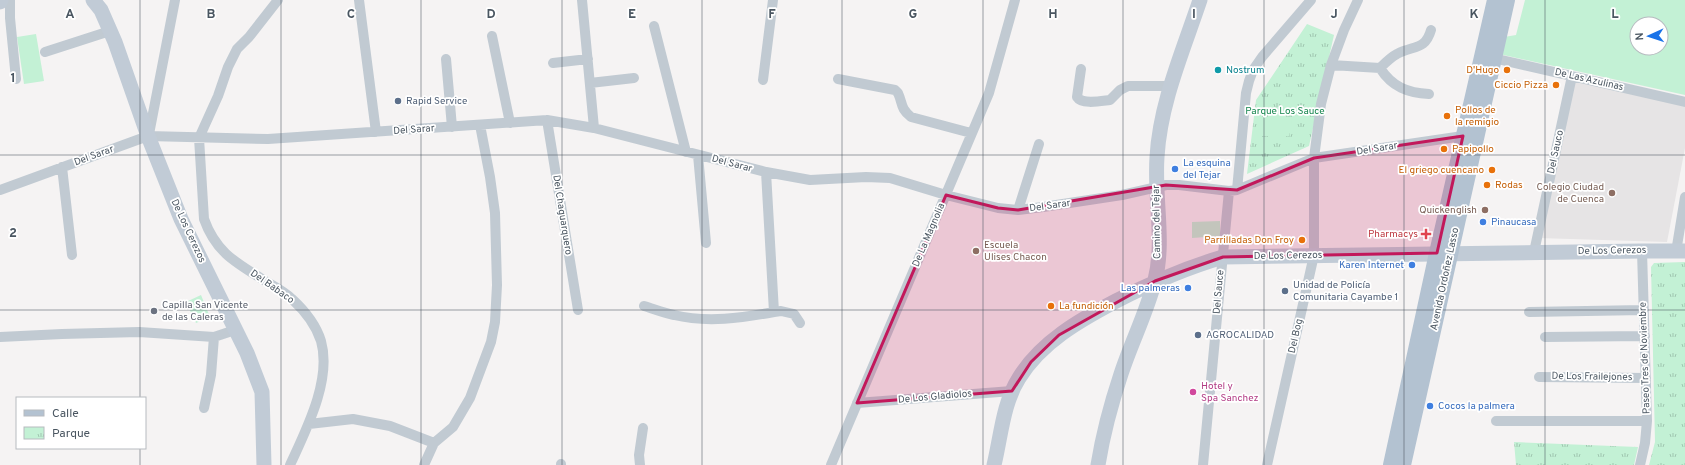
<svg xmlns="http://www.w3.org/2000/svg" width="1685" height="465" viewBox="0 0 1685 465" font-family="Overpass,sans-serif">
<defs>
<pattern id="park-tufts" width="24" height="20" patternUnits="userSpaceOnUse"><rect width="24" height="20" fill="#c3f1d5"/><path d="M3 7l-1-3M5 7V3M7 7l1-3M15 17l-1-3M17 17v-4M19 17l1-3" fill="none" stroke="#a0c6b0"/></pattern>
</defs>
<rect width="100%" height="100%" fill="#f5f3f3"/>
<path fill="#e6e4e5" d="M1571 80 1685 105V148L1667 242 1538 238Z"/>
<path fill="url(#park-tufts)" d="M1307 24 1334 35 1309 146 1247 174 1256 100Z
M1685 262V465H1649L1655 442 1651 267 1654 263Z
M1514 442 1638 447 1634 465H1516Z"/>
<path fill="#c3f1d5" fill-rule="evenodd" d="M1525 0H1685V95L1499 54 1504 37 1516 35ZM1637 24H1661V48H1637Z
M36 34 44 81 24 84 17 37Z
M1263 118 1292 120 1289 136H1260Z
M1220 221V236L1192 238V222Z
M201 295 210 317 196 323 186 302Z"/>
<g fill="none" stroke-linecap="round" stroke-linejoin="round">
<path stroke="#c1cad2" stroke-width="10" d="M10 0V18L16 79
M278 0 249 37 237 49 228 67 218 96 199 138 204 219C215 250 233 261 259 277 269 284 283 290 292 299 304 310 316 325 321 341 332 380 306 430 290 465
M359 0 376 132
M582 0 594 128
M654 26 686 152
M492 36 510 123
M45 52 110 31
M1493 58 1685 102
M446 59 452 127
M553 63 588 59
M1331 65 1380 68C1392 87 1408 93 1429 94
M1380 68C1385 63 1391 57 1397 54 1413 45 1425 51 1431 30
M1081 69 1077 97C1082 105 1101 101 1110 100L1120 90 1128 86H1171
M838 79 895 90 898 93C903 104 900 108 911 117L971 133
M763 80 773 0
M590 83 634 78
M547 120 578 310
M149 134 175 0
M698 155 706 243
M62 167 72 255
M766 172 774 312 781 311 794 314 800 323
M0 190 148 136 268 139 547 120 594 128 766 172 810 180 866 177 890 178 946 195 998 208 1018 210 1043 207 1122 195 1166 185H1179L1229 191 1237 190 1314 158 1463 136
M1237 190 1246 93 1249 81 1253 70 1262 57 1311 0
M1018 210 1039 144
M1534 252 1572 76
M1676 252 1685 197
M644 306C654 309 664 313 674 315 707 323 742 318 774 312
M1529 312 1644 310
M0 337 62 334 139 332 214 337 235 330
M1545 337 1645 336
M1539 377 1646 378
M857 403 1012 391
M204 408 211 375 214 337
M1496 421H1647
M309 424 353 419 390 426 434 443
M424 465 434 443 453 427 470 398 491 342 495 322 497 285 495 213 490 177 480 125
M561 465V464
M640 465 639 455 643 428
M831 465 989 93 1015 0
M1203 465 1229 191
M1267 465 1314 255V158L1321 104 1331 65 1344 30 1358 0
M1640 465 1645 443 1647 421 1642 251"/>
<path stroke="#c1cbd6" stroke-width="15" d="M93 0 101 10 115 42 148 136 181 219 247 353 262 392 264 465
M0 2 1 0
M994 465C1001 436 1003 403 1019 378 1041 342 1080 320 1116 301 1151 283 1185 268 1223 257L1642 251H1685
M1098 465C1103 434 1111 404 1121 374 1131 343 1147 312 1155 280 1165 241 1154 198 1157 157 1160 103 1183 51 1200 0"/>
<path stroke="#b3c2d1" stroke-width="16" d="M1391 465 1437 253 1495 0
M1403 465 1507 0"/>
</g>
<path fill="#c2185b" fill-opacity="0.2" stroke="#c2185b" stroke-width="3" stroke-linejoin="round" d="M1463 136 1437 253 1223 257 1155 281 1059 335 1031 362 1012 391 857 403 946 195 998 208 1018 210 1166 185 1237 190 1314 158Z"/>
<path fill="none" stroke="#4a5661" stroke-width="1" stroke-opacity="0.55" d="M140 0V398M281 0V465M421 0V465M562 0V465M702 0V465M842 0V465M983 0V465M1123 0V465M1264 0V465M1404 0V465M1545 0V465M0 155H1685M0 310H1685M140 448V465"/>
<circle fill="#0f9aa8" stroke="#fff" stroke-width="1.5" cx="1218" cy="70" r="4"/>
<g fill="#e8710a" stroke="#fff" stroke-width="1.5">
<circle cx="1507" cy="70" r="4"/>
<circle cx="1556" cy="85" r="4"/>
<circle cx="1447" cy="116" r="4"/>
<circle cx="1444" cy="149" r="4"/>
<circle cx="1492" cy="170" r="4"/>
<circle cx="1487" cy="185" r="4"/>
<circle cx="1302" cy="240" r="4"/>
<circle cx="1051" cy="306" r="4"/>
</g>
<g fill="#5c6f8a" stroke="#fff" stroke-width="1.5">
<circle cx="398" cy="101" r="4"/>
<circle cx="1285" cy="291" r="4"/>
<circle cx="1198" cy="335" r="4"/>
</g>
<g fill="#3f7fe0" stroke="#fff" stroke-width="1.5">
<circle cx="1175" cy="169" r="4"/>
<circle cx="1483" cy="222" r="4"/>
<circle cx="1412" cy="265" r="4"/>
<circle cx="1188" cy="288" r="4"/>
<circle cx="1430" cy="406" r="4"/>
</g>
<g fill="#8d6e63" stroke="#fff" stroke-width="1.5">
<circle cx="1612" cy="193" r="4"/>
<circle cx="1485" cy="210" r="4"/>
<circle cx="976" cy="251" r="4"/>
</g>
<path fill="#e0444e" stroke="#fff" stroke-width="1.5" d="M1424 228h4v4h4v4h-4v4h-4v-4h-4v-4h4z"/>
<circle fill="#6b7280" stroke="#fff" stroke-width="1.5" cx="154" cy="311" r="4"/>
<circle fill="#d1479c" stroke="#fff" stroke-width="1.5" cx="1193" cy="392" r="4"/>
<g text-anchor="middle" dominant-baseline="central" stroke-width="3.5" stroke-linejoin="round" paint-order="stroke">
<g font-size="10" fill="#0d838f" stroke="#fff" text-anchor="start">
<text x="1226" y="70">Nostrum</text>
</g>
<g font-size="10" fill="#c56008" stroke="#fff" text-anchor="end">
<text x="1499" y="70">D'Hugo</text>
<text x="1548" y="85">Ciccio Pizza</text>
<text x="1455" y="110" text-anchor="start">Pollos de<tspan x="1455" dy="12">la remigio</tspan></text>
<text x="1452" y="149" text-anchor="start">Papipollo</text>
<text x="1484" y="170">El griego cuencano</text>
<text x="1495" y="185" text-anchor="start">Rodas</text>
<text x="1294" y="240">Parrilladas Don Froy</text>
<text x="1059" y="306" text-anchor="start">La fundición</text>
</g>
<g font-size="10" fill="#4a5661" stroke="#fff">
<text transform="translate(1589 80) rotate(13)">De Las Azulinas</text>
<text transform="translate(414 130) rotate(-4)">Del Sarar</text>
<text transform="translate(1377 149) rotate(-9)">Del Sarar</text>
<text transform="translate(1556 152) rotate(-78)">Del Sauco</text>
<text transform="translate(94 156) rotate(-20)">Del Sarar</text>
<text transform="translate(732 164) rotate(15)">Del Sarar</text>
<text transform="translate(1050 206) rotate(-8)">Del Sarar</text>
<text transform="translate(562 215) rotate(81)">Del Chaguarquero</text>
<text transform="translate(1157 222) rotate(-91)">Camino del Tejar</text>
<text transform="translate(188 231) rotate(65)">De Los Cerezos</text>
<text transform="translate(929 235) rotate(-67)">De La Magnolia</text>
<text transform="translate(1612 251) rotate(-1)">De Los Cerezos</text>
<text transform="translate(1288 256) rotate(-1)">De Los Cerezos</text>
<text transform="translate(1445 279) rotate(-78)">Avenida Ordoñez Lasso</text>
<text transform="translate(272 287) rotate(35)">Del Babaco</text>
<text transform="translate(1219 292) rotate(-85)">Del Sauce</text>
<text transform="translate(1296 336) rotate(-77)">Del Bog</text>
<text transform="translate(1645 358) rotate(-92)">Paseo Tres de Noviembre</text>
<text transform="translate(1592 377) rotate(1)">De Los Frailejones</text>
<text transform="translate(935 397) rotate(-5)">De Los Gladiolos</text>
</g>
<g font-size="10" fill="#4e5e75" stroke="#fff" text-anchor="start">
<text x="406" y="101">Rapid Service</text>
<text x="1293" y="285">Unidad de Policía<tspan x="1293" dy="12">Comunitaria Cayambe 1</tspan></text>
<text x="1206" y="335">AGROCALIDAD</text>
</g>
<g font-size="10" fill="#17864f" stroke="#fff">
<text x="1285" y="111">Parque Los Sauce</text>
</g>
<g font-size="10" fill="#366cbe" stroke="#fff" text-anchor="start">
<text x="1183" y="163">La esquina<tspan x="1183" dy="12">del Tejar</tspan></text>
<text x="1491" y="222">Pinaucasa</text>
<text x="1404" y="265" text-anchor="end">Karen Internet</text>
<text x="1180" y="288" text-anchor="end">Las palmeras</text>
<text x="1438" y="406">Cocos la palmera</text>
</g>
<g font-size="10" fill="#785e54" stroke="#fff" text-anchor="end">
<text x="1604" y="187">Colegio Ciudad<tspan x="1604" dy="12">de Cuenca</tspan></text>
<text x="1477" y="210">Quickenglish</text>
<text x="984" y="245" text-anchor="start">Escuela<tspan x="984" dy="12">Ulises Chacon</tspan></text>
</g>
<g font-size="10" fill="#be3a42" stroke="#fff" text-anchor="end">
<text x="1418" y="234">Pharmacys</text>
</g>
<g font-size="10" fill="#5b616d" stroke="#fff" text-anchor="start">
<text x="162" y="305">Capilla San Vicente<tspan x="162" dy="12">de las Caleras</tspan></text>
</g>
<g font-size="10" fill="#b23c85" stroke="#fff" text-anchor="start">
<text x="1201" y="386">Hotel y<tspan x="1201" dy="12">Spa Sanchez</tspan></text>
</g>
</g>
<g font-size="13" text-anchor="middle" font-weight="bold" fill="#4a5661" stroke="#fff" stroke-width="3.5" stroke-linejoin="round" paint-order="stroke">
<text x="70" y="18">A</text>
<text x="211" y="18">B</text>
<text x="351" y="18">C</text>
<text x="491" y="18">D</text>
<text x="632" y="18">E</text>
<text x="772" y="18">F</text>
<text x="913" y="18">G</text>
<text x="1053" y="18">H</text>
<text x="1194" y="18">I</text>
<text x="1334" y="18">J</text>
<text x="1474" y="18">K</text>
<text x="1615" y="18">L</text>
<text x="13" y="82">1</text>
<text x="13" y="237">2</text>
</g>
<rect x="16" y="397" width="130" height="52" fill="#ffffff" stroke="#b7bbc0"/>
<rect x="24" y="410" width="20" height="6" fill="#b3c2d1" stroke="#b7bbc0"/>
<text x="52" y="417" font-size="12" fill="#4a5661">Calle</text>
<rect x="24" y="427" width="20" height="12" fill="url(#park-tufts)" stroke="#b7bbc0"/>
<text x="52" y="437" font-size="12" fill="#4a5661">Parque</text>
<g transform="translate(1649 36) rotate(267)"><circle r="19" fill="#ffffff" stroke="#b7bbc0"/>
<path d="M0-3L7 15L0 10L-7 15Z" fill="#1a73e8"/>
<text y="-6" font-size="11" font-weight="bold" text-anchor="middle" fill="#4a5661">N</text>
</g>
</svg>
